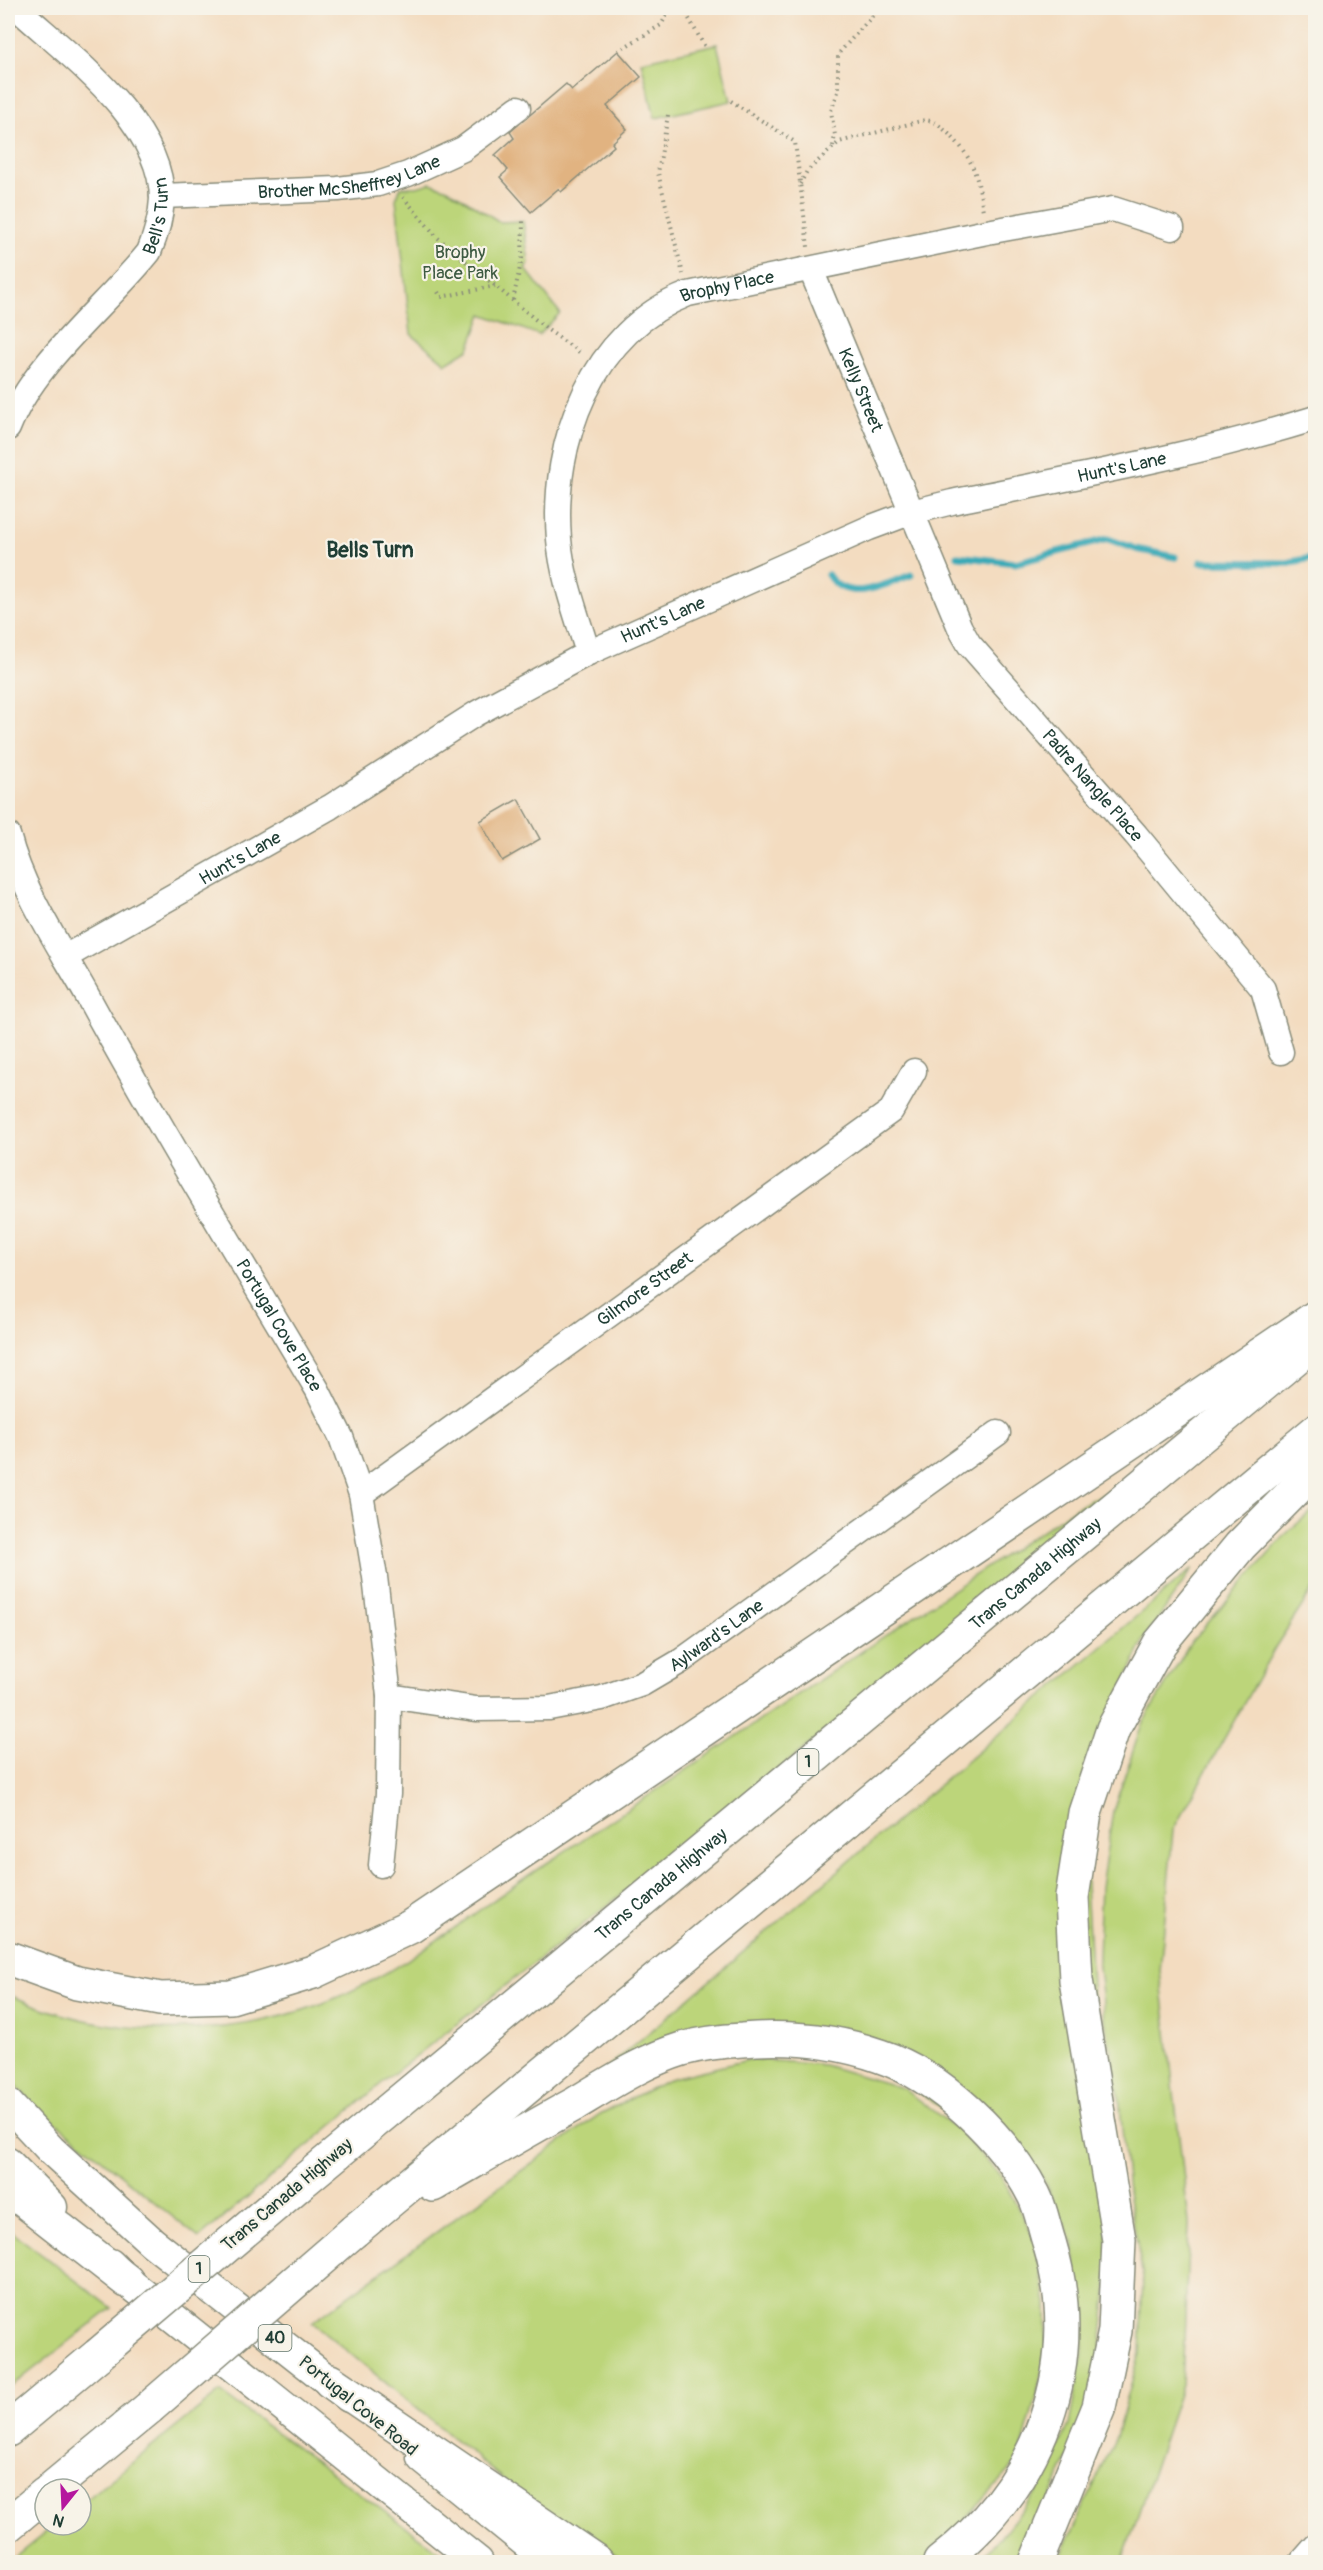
<svg xmlns="http://www.w3.org/2000/svg" width="1323" height="2570" viewBox="0 0 1323 2570" font-family="Pangolin,sans-serif">
<rect width="100%" height="100%" fill="#f7f3e8"/>
<filter id="ink" filterUnits="userSpaceOnUse"><feTurbulence type="fractalNoise" baseFrequency=".0167" numOctaves="2"/><feDisplacementMap in="SourceGraphic" scale="12" xChannelSelector="R" yChannelSelector="G"/><feConvolveMatrix kernelMatrix="1 2 1 2 8 2 1 2 1" color-interpolation-filters="sRGB"/></filter>
<filter id="wash" filterUnits="userSpaceOnUse"><feTurbulence type="fractalNoise" baseFrequency=".008" numOctaves="4" result="noise"/><feDisplacementMap in="SourceGraphic" scale="24" xChannelSelector="R" yChannelSelector="G"/><feGaussianBlur stdDeviation="1.35" result="paint"/><feColorMatrix in="noise" values="0 0 0 0 0 0 0 0 0 0 0 0 0 0 0 0 0 1.4 0 .05"/><feComposite in="paint" operator="in"/></filter>
<g filter="url(#wash)">
<rect width="100%" height="100%" fill="#f3dcc0"/>
<path fill="#bcd57a" stroke="#6e8957" stroke-width="1.5" d="M717 44 731 101 655 118 641 61Z
M430 183 448 189 500 222 523 221 529 263 525 268 560 313 539 335 482 314 469 349 446 363 411 334 396 199 401 187H417Z
M1131 1480 744 1798 388 2078 199 2238 33 2104 8 2077V1994C104 2039 226 2041 326 2002 408 1970 476 1909 550 1861 726 1745 900 1624 1077 1507Z
M1315 1508V1586L1276 1646 1173 1830 1160 1971 1189 2223 1182 2385 1122 2562H1058L1116 2437 1140 2354 1143 2277 1128 2192 1119 2096 1105 2021 1098 1958 1101 1887 1113 1811 1142 1724 1191 1642 1288 1532Z
M1193 1568 1144 1639 1080 1786 1109 2267 1096 2397 1021 2562H975L991 2549 1039 2489 1069 2425 1084 2346 1073 2243 1038 2169 823 2032 605 2070Z
M752 2059 824 2065 902 2088 956 2128 1001 2176 1034 2238 1047 2303V2355L1019 2460 936 2553 921 2562H628L538 2508 312 2322 600 2114 672 2078Z
M8 2229 112 2308 8 2389Z
M220 2392 454 2562H9L55 2525H81V2504Z"/>
<g fill="none" stroke-linecap="round" stroke-linejoin="round">
<path stroke="#3aaab7" stroke-width="7" d="M958 556 1015 563 1108 539 1136 549 1175 557
M1201 562 1287 563 1316 557
M828 575C847 605 886 584 911 575"/>
</g>
<g id="blocks">
<path fill="#e1b381" d="M618 51 641 77 607 106 627 129 612 143 614 146 561 192 558 189 531 212 500 177 508 170 495 155 514 138 510 132 566 84 572 90Z
M518 799 540 839 502 861 480 821Z"/>
</g>
</g>
<g filter="url(#ink)">
<use href="#blocks" fill-opacity="0" stroke="#898c7a" stroke-width="1.5"/>
<g fill="none" stroke-linecap="round" stroke-linejoin="round">
<defs>
<g id="minor">
<path id="s1" d="M162 196 338 189 378 184 408 174 463 149 518 108"/>
<path id="s2" d="M811 270 960 628 969 644 1136 835 1263 989 1281 1052"/>
<path id="s3" d="M8 428C34 361 104 308 149 252 156 235 161 218 162 199 162 122 68 55 17 8"/>
<path id="s4" d="M588 653C577 616 562 577 559 539 551 442 592 331 688 294L987 232 1113 209 1172 228"/>
<path id="s5" d="M8 835C23 893 59 945 88 997 161 1130 240 1259 317 1389L341 1437 361 1494 375 1577 389 1696 388 1794 381 1865"/>
<path id="s6" d="M65 957 330 807 477 713 588 653 869 528 912 512 952 502C1074 477 1197 455 1316 418"/>
<path id="s7" d="M361 1494 891 1111 914 1071"/>
<path id="s8" d="M389 1696 476 1709 549 1708 602 1698 642 1684 681 1661 998 1433"/>
<path d="M1302 2562 1316 2546"/>
</g>
<path id="major" d="M8 2104 51 2150 152 2242 349 2397
M8 2163 52 2207
M110 2264 127 2281 478 2562
M422 2458 550 2562"/>
<g id="highway">
<path d="M8 1958 77 1983 160 1999 231 1997 313 1972 410 1927 1316 1317"/>
<path id="s9" d="M301 2183 1316 1341"/>
<path d="M433 2185C480 2158 526 2131 573 2105 608 2084 643 2061 682 2049 700 2044 723 2041 742 2040 788 2036 837 2041 880 2056 940 2076 1005 2138 1034 2195 1041 2209 1044 2227 1049 2242 1086 2366 1040 2485 940 2562"/>
<path d="M8 2188 127 2281"/>
<path d="M354 2231 1316 1431"/>
<path d="M330 2381 597 2562"/>
<path d="M8 2430 98 2355"/>
<path d="M51 2489 149 2408"/>
<path d="M8 2525 45 2494"/>
<path d="M1036 2562 1099 2407 1115 2331 1119 2240 1076 1980 1072 1897 1085 1813 1113 1729 1160 1643 1240 1546 1316 1469"/>
</g>
</defs>
<use href="#minor" stroke="#898c7a" stroke-width="27"/>
<use href="#major" stroke="#898c7a" stroke-width="33"/>
<use href="#highway" stroke="#898c7a" stroke-width="36"/>
<path stroke="#898c7a" stroke-width="4" stroke-dasharray="1.5 4.5" stroke-linecap="butt" d="M683 8 705 47
M618 51 661 25 671 8
M731 101 795 142 808 247
M668 115 658 173 683 274
M833 146 835 135 831 111 838 92V54L876 12
M800 184 807 171 839 142 925 120C936 121 941 127 949 134 974 158 978 178 983 211
M403 197 438 238 548 330 582 354
M438 292 441 297 495 286
M513 300 522 258 523 221"/>
<use href="#minor" stroke="#fff" stroke-width="24"/>
<use href="#major" stroke="#fff" stroke-width="30"/>
<use href="#highway" stroke="#fff" stroke-width="33"/>
<defs>
<path id="highway-bridge" d="M98 2355 301 2183
M149 2408 354 2231"/>
</defs>
<use href="#highway-bridge" stroke="#898c7a" stroke-width="36" stroke-linecap="butt"/>
<use href="#highway-bridge" stroke="#fff" stroke-width="33"/>
</g>
</g>
<g text-anchor="middle" dominant-baseline="central" stroke-width="4.5" stroke-linejoin="round" paint-order="stroke">
<g fill="#f7f3e8" stroke="#60746a" stroke-width="1.5">
<rect x="797.5" y="1749" width="21" height="26" rx="4.5"/>
<rect x="188.5" y="2256" width="21" height="26" rx="4.5"/>
<rect x="258.5" y="2325" width="33" height="26" rx="4.5"/>
</g>
<g font-size="16" font-weight="bold" fill="#1f3d34">
<text x="808" y="1762">1</text>
<text x="199" y="2269">1</text>
<text x="275" y="2338">40</text>
</g>
<g font-size="18" fill="#1f3d34" stroke="#f7f3e8">
<text stroke="none"><textPath href="#s1" startOffset="189">Brother McSheffrey Lane</textPath></text>
<text stroke="none"><textPath href="#s3" startOffset="264">Bell's Turn</textPath></text>
<text stroke="none"><textPath href="#s4" startOffset="454">Brophy Place</textPath></text>
<text stroke="none"><textPath href="#s2" startOffset="130">Kelly Street</textPath></text>
<text stroke="none"><textPath href="#s6" startOffset="1173">Hunt's Lane</textPath></text>
<text stroke="none"><textPath href="#s6" startOffset="687">Hunt's Lane</textPath></text>
<text stroke="none"><textPath href="#s2" startOffset="594">Padre Nangle Place</textPath></text>
<text stroke="none"><textPath href="#s6" startOffset="201">Hunt's Lane</textPath></text>
<text stroke="none"><textPath href="#s7" startOffset="350">Gilmore Street</textPath></text>
<text stroke="none"><textPath href="#s5" startOffset="561">Portugal Cove Place</textPath></text>
<text stroke="none"><textPath href="#s9" startOffset="954">Trans Canada Highway</textPath></text>
<text stroke="none"><textPath href="#s8" startOffset="346">Aylward's Lane</textPath></text>
<text stroke="none"><textPath href="#s9" startOffset="468">Trans Canada Highway</textPath></text>
<text transform="translate(287 2195) rotate(-40)">Trans Canada Highway</text>
<text transform="translate(358 2406) rotate(39)">Portugal Cove Road</text>
</g>
<g font-size="18" fill="#3e5b42" stroke="#f7f3e8">
<text x="460" y="252">Brophy<tspan x="460" dy="21">Place Park</tspan></text>
</g>
<g font-size="21" font-weight="bold" fill="#1f3d34" stroke="#f7f3e8">
<text x="370" y="550">Bells Turn</text>
</g>
</g>
<rect width="1323" height="2570" fill="none" stroke="#f7f3e8" stroke-width="30"/>
<g transform="translate(63 2507) rotate(198)"><circle r="28" fill="#f7f3e8" stroke="#a1aaa0" stroke-width="1.5"/>
<path d="M0-4.5L10 22L0 15L-10 22Z" fill="#b5179e"/>
<text y="-9" font-size="16" font-weight="bold" text-anchor="middle" fill="#1f3d34">N</text>
</g>
</svg>
